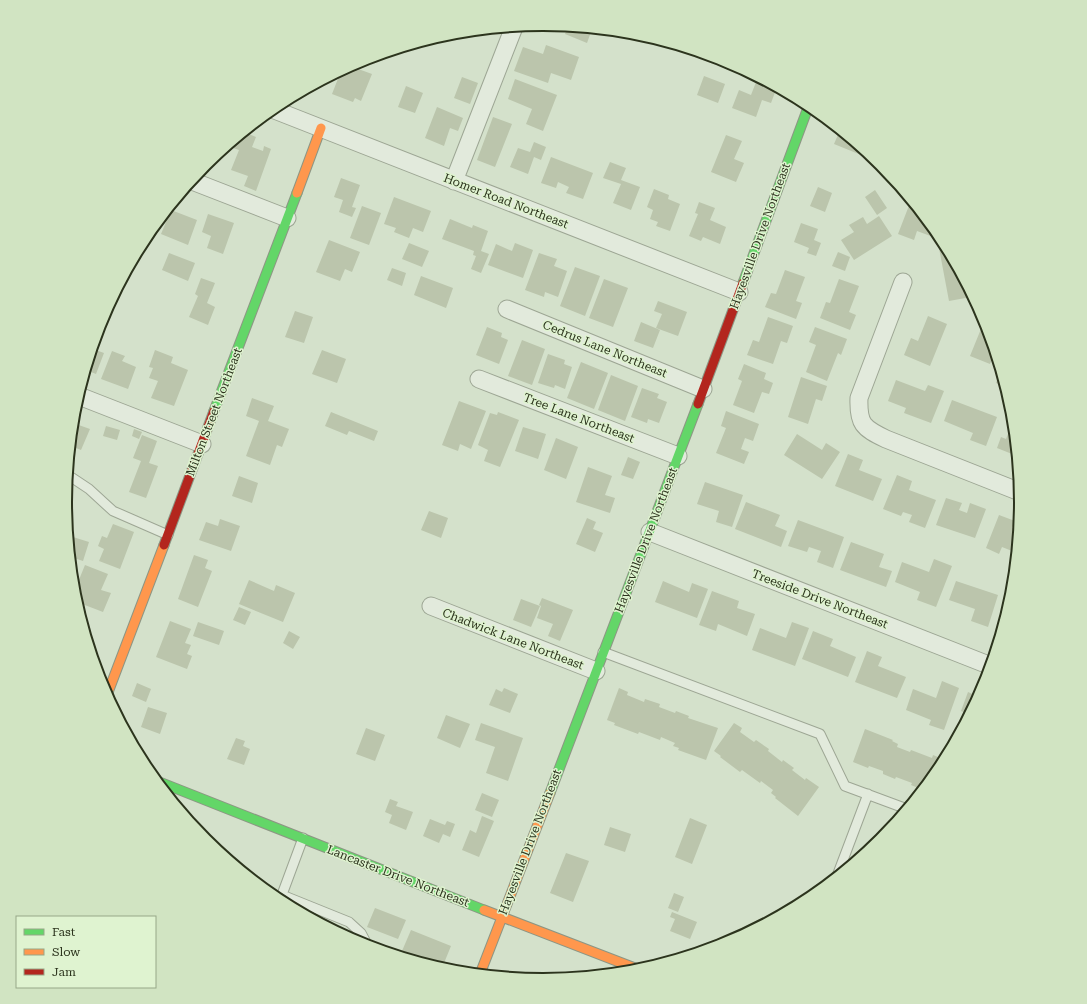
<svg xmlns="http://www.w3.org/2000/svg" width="1087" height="1004" viewBox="0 0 1087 1004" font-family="'Roboto Serif',serif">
<rect width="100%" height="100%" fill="#d4e1cb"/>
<path fill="#bbc5ac" d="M568 26 592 29 587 43 565 34Z
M546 45 579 57 571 80 551 73 548 83 514 71 523 47 543 54Z
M350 66 372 74 361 101 355 98 353 102 332 94 341 71Z
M704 76 725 84 718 103 697 95Z
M462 77 478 83 470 104 454 98Z
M758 77 777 87 771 103 762 100 756 117 732 108 739 90 751 95Z
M515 79 557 95 543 131 526 124 532 109 508 99Z
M406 86 423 93 415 113 398 107Z
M437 107 463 118 458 131 450 128 444 146 425 138Z
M493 117 512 124 495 167 477 160Z
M840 130 872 156 871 159 834 144Z
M244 132 256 137 252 147 263 151 264 146 271 149 256 191 244 186 248 176 231 170 239 150 227 146Z
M726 135 742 141 734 159 744 163 736 182 711 172Z
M534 142 546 147 541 160 534 157 528 174 510 167 518 148 530 152Z
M551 157 593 173 583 199 566 193 569 187 558 182 556 188 541 183Z
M610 162 626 168 621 180 640 187 631 210 613 203 621 184 603 178Z
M341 178 360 185 352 207 356 208 352 217 339 212 343 200 334 197Z
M818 187 832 193 825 212 810 206Z
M654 189 669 195 668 199 680 204 670 231 656 226 658 222 650 219 653 210 647 207Z
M875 190 887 208 877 215 865 197Z
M394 197 431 211 423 232 413 228 409 238 394 232 396 228 384 224Z
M699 202 715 208 710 220 726 227 720 244 703 237 701 241 689 236 698 214 695 213Z
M910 203 915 205 944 241 917 231 914 240 898 234Z
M362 206 381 213 369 245 350 238Z
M171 210 197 220 188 245 161 234Z
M208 214 234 223 223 254 207 248 211 236 202 232Z
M879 216 892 236 854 260 841 240 854 232 849 225 863 217 867 224Z
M450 219 472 228 473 225 488 231 481 251 489 254 481 273 471 269 476 256 473 255 474 251 442 239Z
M801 223 818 229 814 240 821 243 816 256 807 253 809 248 794 242Z
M329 240 360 252 352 272 345 269 340 281 316 272Z
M409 243 429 251 422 267 402 259Z
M515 243 533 250 523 278 488 265 496 244 512 251Z
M946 247 970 291 971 297 949 301 939 248Z
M838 252 850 257 845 271 832 266Z
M169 253 195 263 188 281 162 270Z
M539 253 557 259 554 266 567 271 558 297 545 292 544 297 525 290Z
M575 267 600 276 585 316 560 306Z
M392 268 406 273 402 286 387 280Z
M785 270 805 277 796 301 802 303 796 319 765 307 771 293 776 294Z
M421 276 453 288 446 308 414 295Z
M201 278 215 283 207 303 215 307 208 325 189 317 198 296 195 294Z
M604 279 628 288 613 327 589 318Z
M839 279 859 286 849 312 856 315 850 330 820 318 826 302 830 303Z
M658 301 687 312 678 336 656 328 662 314 654 311Z
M295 311 313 317 304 343 285 337Z
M928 316 947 324 930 366 904 355 911 338 918 341Z
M768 317 793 326 787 343 781 341 773 364 747 355 753 340 759 342Z
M985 319 995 352 990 364 970 356Z
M641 322 660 330 653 348 634 341Z
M487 327 502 333 501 337 508 340 499 364 476 355Z
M815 327 847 339 841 355 838 353 827 381 806 372 816 345 809 342Z
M522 340 545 349 532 385 508 376Z
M93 349 104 353 96 374 86 370Z
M155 350 173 357 171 363 188 370 174 406 151 398 158 381 149 378 153 368 149 367Z
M322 350 346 359 337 383 312 374Z
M112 351 125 356 122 361 136 367 128 389 101 379Z
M548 354 565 360 564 364 572 367 565 389 555 385 554 388 538 383Z
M581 362 608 373 594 409 567 398Z
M744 364 766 373 764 379 773 383 769 394 762 392 754 413 733 405 742 381 738 379Z
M1001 370 1006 387 996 383Z
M611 375 638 386 625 421 598 410Z
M801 377 827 386 822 401 816 399 808 424 788 417Z
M896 380 925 391 928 385 944 391 931 423 904 413 906 408 888 401Z
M642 388 659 394 657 398 667 402 659 423 648 419 647 423 631 417Z
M252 398 274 406 268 421 289 429 282 447 277 445 270 465 246 456 259 421 246 416Z
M952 400 997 417 986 446 970 440 973 433 944 421Z
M459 401 486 411 471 449 460 444 458 451 442 445Z
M726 411 759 424 753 441 745 438 741 449 749 452 744 464 716 453 726 428 721 426Z
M331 412 378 431 374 441 349 431 347 435 325 426Z
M498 412 519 420 500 467 484 461 488 450 478 445 490 413 497 415Z
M73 423 90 429 81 450 71 446Z
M106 426 120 430 117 440 103 436Z
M1011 426 1014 428 1017 456 997 448 1001 437 1006 439Z
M523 427 546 434 538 459 515 451Z
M134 429 142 432 139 439 132 436Z
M797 434 822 450 826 443 840 452 822 479 784 455Z
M142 435 157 441 149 463 158 466 146 498 129 492 141 461 133 458Z
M556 438 578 447 566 479 544 470Z
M848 454 863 460 859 470 882 479 873 501 835 486Z
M628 457 640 462 633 479 621 475Z
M588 467 612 476 605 495 615 498 610 513 576 502Z
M897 475 912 481 909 490 936 500 925 528 909 522 912 515 903 512 901 516 883 509Z
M239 476 258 483 252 503 232 496Z
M705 482 743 495 732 527 716 522 719 511 697 504Z
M946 498 962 503 959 510 967 513 970 503 986 509 975 538 936 525Z
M746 502 780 515 775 526 787 531 781 547 735 529Z
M429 511 448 518 441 538 421 530Z
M999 515 1015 521 1012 528 1019 531 1017 553 1002 547 999 554 986 548Z
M587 518 596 522 593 529 603 533 595 552 576 544Z
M220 519 240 526 231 551 199 540 206 522 218 526Z
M798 520 844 537 833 568 817 562 821 551 809 547 807 552 788 546Z
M113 524 134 532 120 569 99 561 104 549 98 546 102 536 107 538Z
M73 537 89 542 83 561 71 557 70 547Z
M851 542 884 554 879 567 892 571 886 587 840 570Z
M194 555 208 560 205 568 212 571 198 607 178 599Z
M934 559 952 566 936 607 917 600 920 592 895 582 902 562 929 572Z
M85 565 108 574 101 590 111 593 103 612 77 602 74 592Z
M249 580 274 591 276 585 295 593 283 622 239 604Z
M663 581 689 592 692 583 708 589 697 618 655 602Z
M956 581 998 595 988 627 971 621 975 609 949 600Z
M712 591 739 601 737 608 755 614 747 636 718 624 716 631 699 625Z
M542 598 573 610 560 641 548 636 553 624 537 618 541 606 539 605Z
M521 599 540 606 531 627 513 620Z
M1005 606 1009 608 1001 632 996 630Z
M239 607 251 612 245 625 233 620Z
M170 621 191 629 185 643 191 645 187 654 192 656 187 669 156 657Z
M198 622 224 631 219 645 193 636Z
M792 622 809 628 795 666 752 650 760 628 786 638Z
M289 631 300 637 293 649 283 643Z
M813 631 833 639 830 646 856 657 848 677 802 659Z
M867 651 882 657 878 666 906 677 897 698 855 682Z
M942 681 959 688 944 730 929 725 931 720 906 710 913 689 936 698Z
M137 683 151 689 146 702 132 696Z
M504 688 518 694 510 713 489 705 496 689 502 692Z
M619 688 628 692 627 695 644 702 645 699 660 704 659 707 675 713 676 711 689 716 688 718 718 728 706 760 678 750 679 748 673 746 675 743 661 737 660 740 639 732 638 734 614 725 615 723 607 720Z
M968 692 979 697 969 714 961 711Z
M148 707 167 713 160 734 141 727Z
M446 715 470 724 460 748 437 738Z
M481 723 523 738 508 781 486 773 495 747 475 740Z
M734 723 742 728 740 732 754 742 756 740 769 749 768 751 782 762 783 760 794 768 792 770 805 780 806 778 819 787 798 816 775 798 776 797 771 793 773 790 761 781 760 783 742 770 740 772 720 757 721 756 714 751Z
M366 728 385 735 375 761 356 754Z
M865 729 893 740 892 741 898 744 897 747 910 752 911 750 932 758 933 755 945 760 941 768 923 790 911 785 912 783 896 777 895 779 883 774V771L869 766 868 768 853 762Z
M236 738 245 741 243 746 250 749 244 765 227 759Z
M482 793 499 800 492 817 475 810Z
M390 799 398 802 396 806 413 812 406 830 389 823 392 815 385 812Z
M482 816 494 821 479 857 462 850 470 830 476 833Z
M690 818 707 825 692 864 675 857Z
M430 819 445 825 447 821 455 824 450 837 443 834 439 843 423 836Z
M610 827 631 834 625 852 604 845Z
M566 853 589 861 573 902 550 893Z
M674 893 684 897 678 912 668 908Z
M375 908 406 920 398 939 367 927Z
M672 912 697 922 690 939 670 931 675 919 670 917Z
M411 930 451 946 442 968 408 958 410 954 402 951Z"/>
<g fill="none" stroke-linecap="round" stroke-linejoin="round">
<defs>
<path id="lane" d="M68 475 89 489 113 511 168 535
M603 652 820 734 845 786 907 809
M837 876 868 794
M282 895 349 922 361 933 368 946
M280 900 303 838"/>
<path id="street" d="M272 109 739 292
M192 181 287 218
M454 181 514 27
M903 282 859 398C858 424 863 428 886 439L1020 492
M507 309 703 389
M479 379 678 456
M79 396 202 444
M650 532 991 666
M431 606 596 671"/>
<path id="fast" d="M743 283 809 105
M214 411 297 193
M157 781 484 910
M550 793 698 404"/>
<path id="slow" d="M297 193 321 128
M107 695 164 545
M484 910 640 970
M480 974 550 793"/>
<path id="jam" d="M698 404 743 283
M164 545 214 411"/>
</defs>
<use href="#lane" stroke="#9da694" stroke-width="11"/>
<use href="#street" stroke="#9da694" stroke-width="19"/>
<use href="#fast" stroke="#8d9684" stroke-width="11"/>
<use href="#slow" stroke="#8d9684" stroke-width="11"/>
<use href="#jam" stroke="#8d9684" stroke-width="11"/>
<use href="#lane" stroke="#e2eadc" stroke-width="9"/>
<use href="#street" stroke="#e2eadc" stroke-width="17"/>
<use href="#fast" stroke="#63d668" stroke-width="9"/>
<use href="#slow" stroke="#ff974d" stroke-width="9"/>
<use href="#jam" stroke="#b3261e" stroke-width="9"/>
</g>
<g text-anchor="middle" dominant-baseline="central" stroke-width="3" stroke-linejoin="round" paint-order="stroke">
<g font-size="12" fill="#2c341d" stroke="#dff3d0">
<text transform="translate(506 201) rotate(21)">Homer Road Northeast</text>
<text transform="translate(760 236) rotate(-70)">Hayesville Drive Northeast</text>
<text transform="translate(605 349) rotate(22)">Cedrus Lane Northeast</text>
<text transform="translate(214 412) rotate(-69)">Milton Street Northeast</text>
<text transform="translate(579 418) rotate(21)">Tree Lane Northeast</text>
<text transform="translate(646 540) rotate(-69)">Hayesville Drive Northeast</text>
<text transform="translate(820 599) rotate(21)">Treeside Drive Northeast</text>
<text transform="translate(513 639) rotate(21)">Chadwick Lane Northeast</text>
<text transform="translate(530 842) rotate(-69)">Hayesville Drive Northeast</text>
<text transform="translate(398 876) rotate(21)">Lancaster Drive Northeast</text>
</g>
</g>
<path d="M0 0H1087V1004H0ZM72 502a471 471 0 1 1 942 0a471 471 0 1 1-942 0Z" fill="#d1e4c2" fill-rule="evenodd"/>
<path fill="none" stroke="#2c341d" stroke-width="2" d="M72 502a471 471 0 1 1 942 0a471 471 0 1 1-942 0Z"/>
<rect x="16" y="916" width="140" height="72" fill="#dff3d0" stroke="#97a788"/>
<rect x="24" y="929" width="20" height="6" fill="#63d668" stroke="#97a788"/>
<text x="52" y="936" font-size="12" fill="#2c341d">Fast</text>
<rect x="24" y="949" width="20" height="6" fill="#ff974d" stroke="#97a788"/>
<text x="52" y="956" font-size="12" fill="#2c341d">Slow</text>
<rect x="24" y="969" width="20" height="6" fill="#b3261e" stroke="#97a788"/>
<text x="52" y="976" font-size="12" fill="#2c341d">Jam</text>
</svg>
